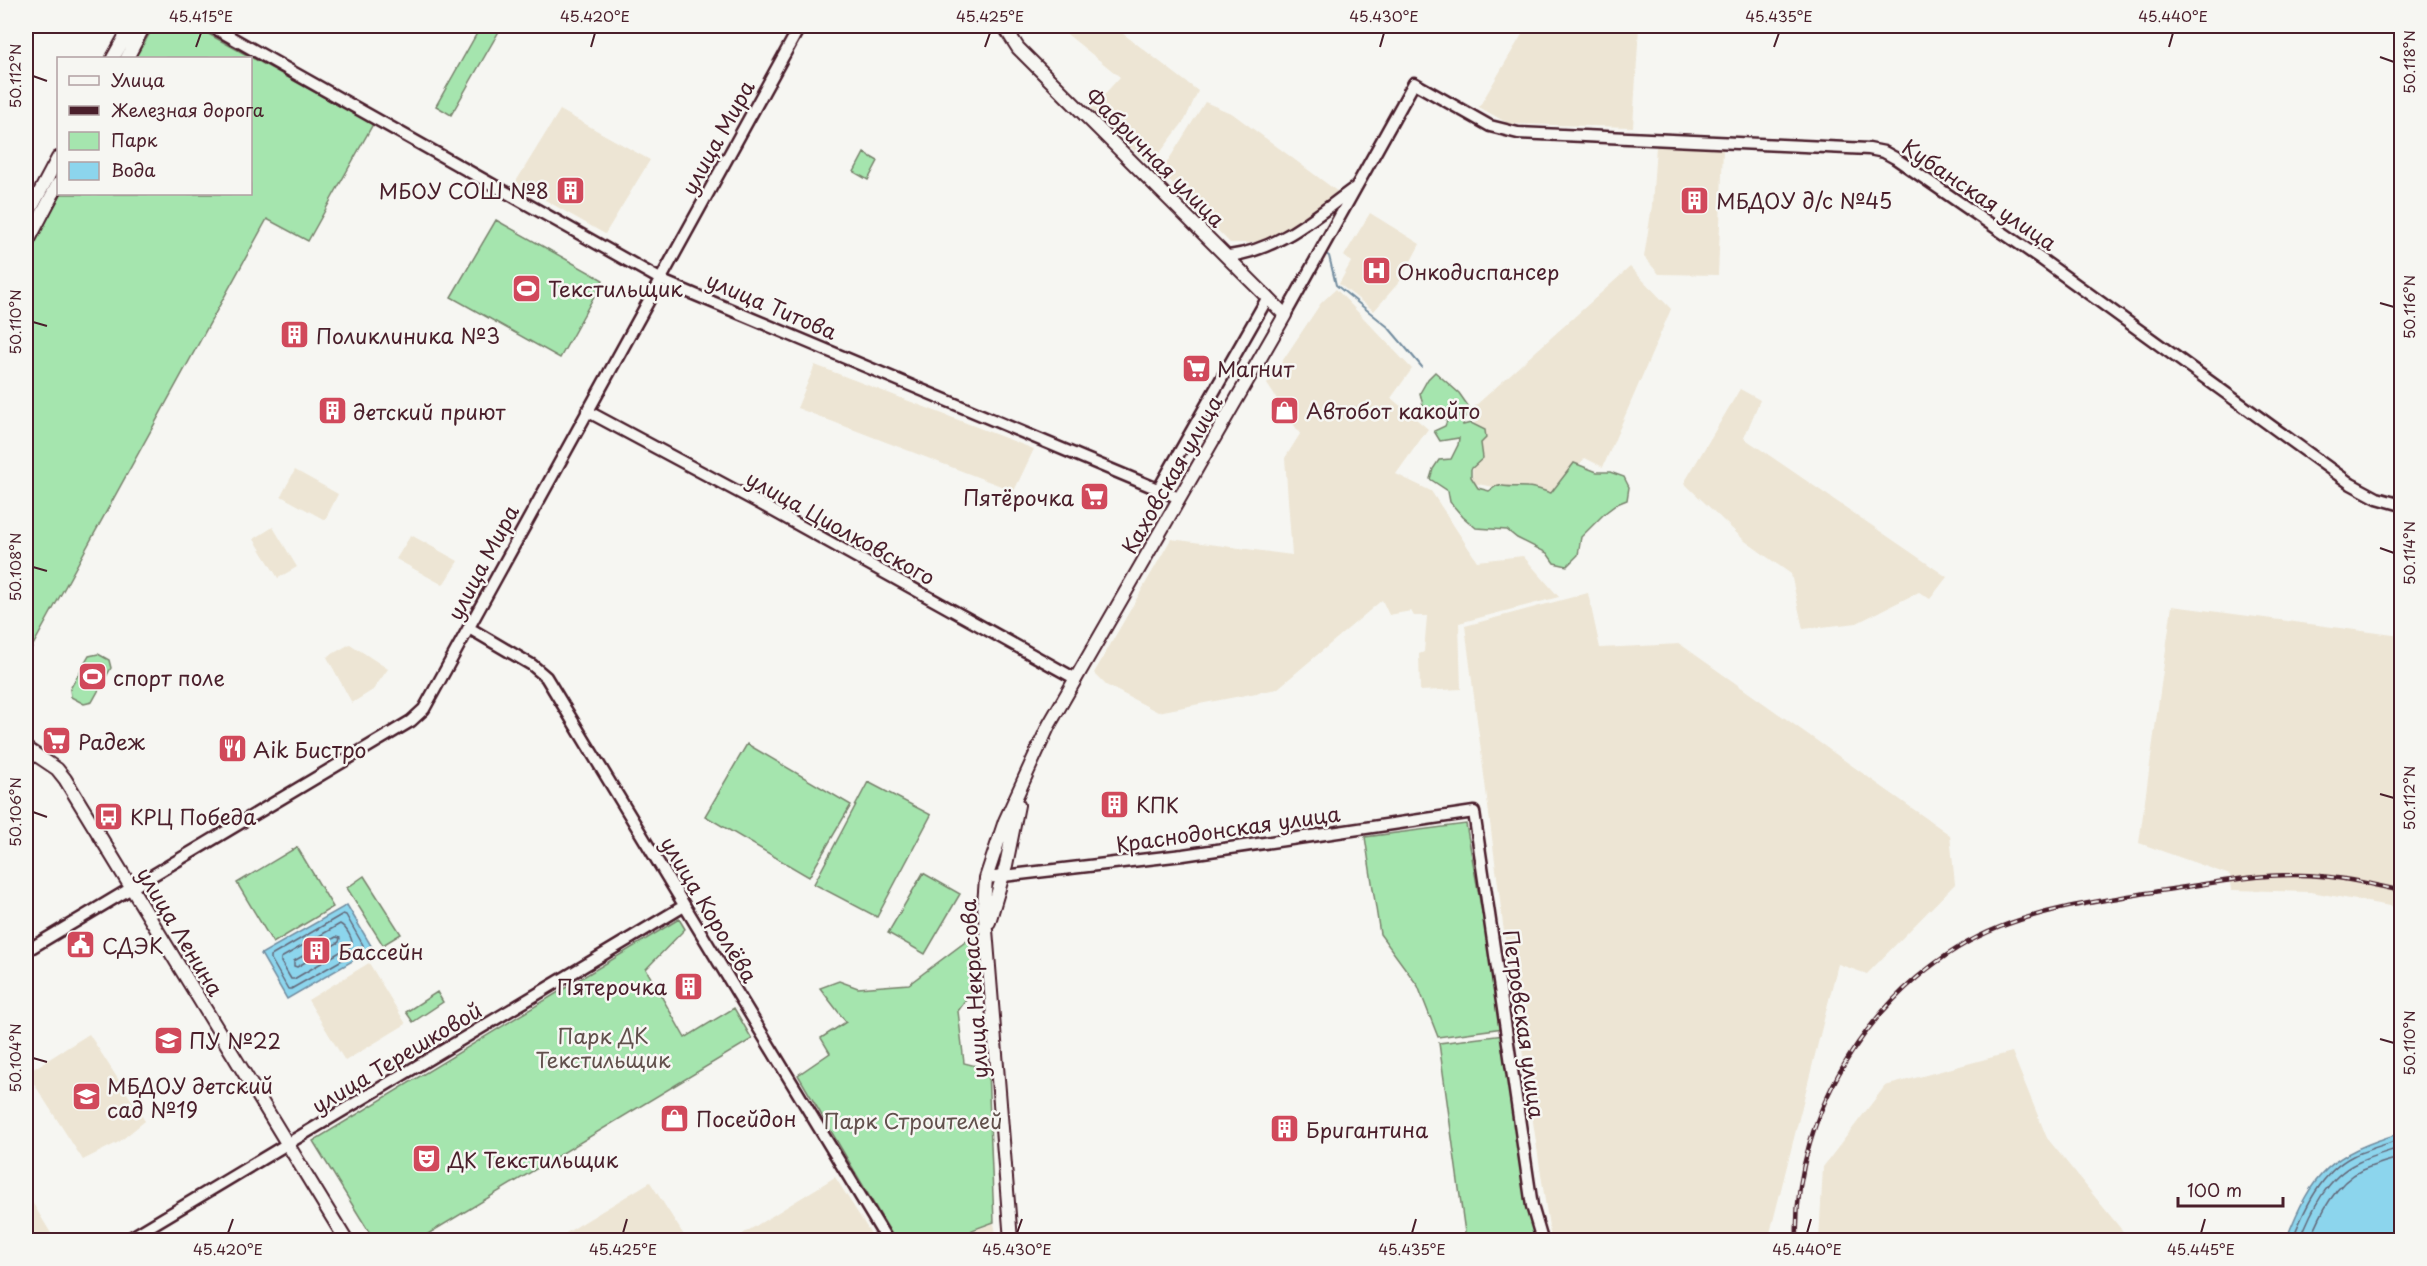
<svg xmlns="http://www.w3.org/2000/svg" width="2427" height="1266" viewBox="0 0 2427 1266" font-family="'Playpen Sans',sans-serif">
<rect width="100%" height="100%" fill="#f6f6f2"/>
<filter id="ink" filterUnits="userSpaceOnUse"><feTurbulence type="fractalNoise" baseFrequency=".0167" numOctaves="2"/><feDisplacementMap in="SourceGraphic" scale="12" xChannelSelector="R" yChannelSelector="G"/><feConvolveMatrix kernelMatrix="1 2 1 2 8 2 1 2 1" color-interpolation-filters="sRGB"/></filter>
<g filter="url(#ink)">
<path fill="#ede5d4" d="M1057 26H1113L1198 91 1185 120 1150 166 1091 109 1120 77Z
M1527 26H1639L1633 127 1509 124 1479 107Z
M1205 102 1233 114 1338 192 1299 222 1268 239 1250 243H1230L1161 172Z
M560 110 650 160 605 234 515 183Z
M1656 146 1723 149 1718 275 1659 274 1644 257 1652 206Z
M1370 213 1420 244 1401 280 1374 311 1339 284 1351 262 1344 256Z
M1630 267 1671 309 1603 467 1585 458 1550 497 1472 483 1475 406Z
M1336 289 1412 369 1391 398 1428 429 1396 474 1431 491 1477 561 1523 556 1559 597 1459 623 1461 689 1420 691 1419 654 1424 652 1427 616H1414L1411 611 1389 615 1382 600 1277 689 1158 712 1106 685 1094 673 1171 539 1292 555 1285 458 1300 434 1267 384 1321 303Z
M815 365 1034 449 1014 491 797 408Z
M1740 389 1760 400 1744 438 1947 577 1930 599 1919 592 1857 623 1803 629 1791 574 1745 541 1684 483Z
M295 470 338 494 325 520 281 496Z
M273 527 297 567 278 578 254 539Z
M411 535 458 561 443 585 396 559Z
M1588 593 1600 648 1680 644 1950 835 1955 884 1867 974 1838 964 1770 1233 1722 1240H1551L1504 932 1465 626Z
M2172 606 2401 636V908L2311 892 2232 890 2230 875 2139 843Z
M350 644 388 669 373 690 352 703 327 657Z
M369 963 406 1024 345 1061 308 1000Z
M89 1034 145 1121 119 1142 83 1160 27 1073Z
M2012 1052 2047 1138 2130 1240H1819L1823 1167 1885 1086Z
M835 1177 875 1240H733Z
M650 1182 687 1240H559L558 1238Z
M26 1192 55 1240H26Z
M994 1223 997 1240H967L973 1231Z"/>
<path fill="#a5e5ae" stroke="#78826c" stroke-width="1.5" d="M154 26H194L373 124 308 241 267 219 26 658V258L61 194H250V58H135Z
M481 26H502L451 115 436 106Z
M864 153 878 161 868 180 854 172Z
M496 220 603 280 560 358 451 297Z
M1435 372 1459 393 1471 410 1469 415 1463 418V425L1471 423 1485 430 1486 438 1481 443 1483 458 1471 469V477L1478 488 1489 491 1498 485C1508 488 1517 486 1527 487 1536 487 1543 491 1551 493L1574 463 1597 472H1610L1624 477 1629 487 1627 500 1617 504 1605 513 1581 537 1578 555 1567 566 1554 563 1547 553 1517 538 1507 530 1476 528 1463 517 1450 502 1448 491 1430 479 1433 469 1439 460 1451 459 1458 445 1459 438 1440 441 1434 431 1445 426 1447 421 1435 413 1424 409 1420 393 1428 379Z
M98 654 109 660 111 668 92 702 84 704 71 697 70 689 89 656Z
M747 744 851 805 809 877 705 816Z
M868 782 931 815 877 917 814 884Z
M1466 824 1503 1028 1438 1037 1418 986 1380 934 1365 837Z
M297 847 333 907 273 943 237 883Z
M923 873 960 894 925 954 888 933Z
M364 876 401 934 383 945 347 888Z
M679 919 685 929 646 969 685 1038 734 1008 752 1039 418 1240H374L313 1141Z
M972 937 974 989 958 1011 964 1063 988 1069 994 1222 972 1230 965 1240H895L798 1075 830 1053 821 1038 846 1022 820 988 839 981 858 988 909 984Z
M437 992 443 1002 413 1022 406 1012Z
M1504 1035 1537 1240H1466L1439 1043Z"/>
<path fill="#8cd5ed" stroke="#728c9f" stroke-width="1.5" d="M347 905 373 949 287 999 261 954Z
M2401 1133V1240H2286C2312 1172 2331 1154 2401 1133Z"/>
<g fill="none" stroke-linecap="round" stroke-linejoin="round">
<path stroke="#646879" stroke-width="1.5" d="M343 914 346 915 363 945V948L291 989H288L271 959V956Z
M340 924C346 927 353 939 352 945L294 979H291L281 962V958Z
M336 937 340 938 339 942 297 967 294 966V961Z
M2292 1240C2305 1208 2321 1172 2353 1156 2368 1149 2386 1144 2402 1139
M2300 1240C2311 1211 2327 1177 2357 1163 2371 1156 2387 1152 2402 1147
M2310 1240C2320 1215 2335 1183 2362 1170 2374 1165 2388 1161 2402 1157"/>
<path stroke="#728c9f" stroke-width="2" d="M1326 254 1329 256 1336 285 1388 327 1422 367"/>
<defs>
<path id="tertiary" d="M211 26 667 283 1179 498
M1229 256C1280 249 1313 218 1353 189
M1285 315 1414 83 1490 126 1518 133 1869 149 1884 152 1895 158 2041 259 2351 484 2377 498 2402 505
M587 411 759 503 1076 679
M1158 490 1268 297
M469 628 532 665 546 677 887 1240
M986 878 1183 855 1474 812 1532 1206 1542 1240
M26 951 411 721 424 709 800 26
M127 1240 684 906"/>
<path id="secondary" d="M1004 26 1018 48 1285 315 1049 725 1005 821 986 878 984 905 1011 1240
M113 58 131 26
M127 58 144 26
M26 218 58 158
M26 245 58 184
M26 748 57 769 65 779 346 1240
M989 922 1006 865 1018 805"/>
</defs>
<use href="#tertiary" stroke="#4a1f2b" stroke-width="15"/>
<use href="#secondary" stroke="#4a1f2b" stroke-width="16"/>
<use href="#tertiary" stroke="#f6f6f2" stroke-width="10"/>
<use href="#secondary" stroke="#f6f6f2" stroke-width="12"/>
<defs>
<path id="rail" d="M1797 1240C1792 1111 1879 975 2000 927 2051 907 2105 900 2159 891 2203 885 2249 875 2294 875 2331 874 2366 883 2402 891"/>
</defs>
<use href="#rail" stroke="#4a1f2b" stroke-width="4.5"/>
<use href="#rail" stroke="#f6f6f2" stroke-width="2" stroke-dasharray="7" stroke-linecap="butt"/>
</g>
</g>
<path fill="none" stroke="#4a1f2b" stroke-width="2" d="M196 47 201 33M591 47 595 33M985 47 990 33M1380 47 1384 33M1774 47 1779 33M2169 47 2173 33M2380 57 2394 62M33 76 47 81M2380 303 2394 307M33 322 47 326M2380 548 2394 553M33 567 47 571M2380 794 2394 798M33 812 47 817M2380 1039 2394 1043M33 1058 47 1062M228 1233 233 1219M623 1233 627 1219M1017 1233 1022 1219M1412 1233 1416 1219M1807 1233 1811 1219M2201 1233 2205 1219"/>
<defs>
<symbol id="building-square" viewBox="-11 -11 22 22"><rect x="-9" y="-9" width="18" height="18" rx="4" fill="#d1495b" stroke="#f6f6f2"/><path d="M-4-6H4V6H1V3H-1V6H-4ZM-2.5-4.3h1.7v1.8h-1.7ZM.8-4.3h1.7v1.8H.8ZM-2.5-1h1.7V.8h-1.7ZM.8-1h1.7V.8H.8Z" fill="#fff"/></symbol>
<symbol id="hospital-square" viewBox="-11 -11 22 22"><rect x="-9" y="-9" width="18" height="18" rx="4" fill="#d1495b" stroke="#f6f6f2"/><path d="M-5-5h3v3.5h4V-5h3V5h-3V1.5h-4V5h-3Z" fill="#fff"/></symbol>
<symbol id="stadium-square" viewBox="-11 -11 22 22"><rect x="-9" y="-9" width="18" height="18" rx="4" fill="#d1495b" stroke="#f6f6f2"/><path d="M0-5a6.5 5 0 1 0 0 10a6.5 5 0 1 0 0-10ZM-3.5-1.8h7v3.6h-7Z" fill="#fff"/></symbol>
<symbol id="supermarket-square" viewBox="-11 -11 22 22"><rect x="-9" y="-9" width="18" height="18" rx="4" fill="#d1495b" stroke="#f6f6f2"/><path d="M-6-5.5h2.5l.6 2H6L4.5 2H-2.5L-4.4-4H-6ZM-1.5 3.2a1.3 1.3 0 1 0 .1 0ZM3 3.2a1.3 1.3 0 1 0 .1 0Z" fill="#fff"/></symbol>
<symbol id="shop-square" viewBox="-11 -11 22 22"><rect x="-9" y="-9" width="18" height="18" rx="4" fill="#d1495b" stroke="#f6f6f2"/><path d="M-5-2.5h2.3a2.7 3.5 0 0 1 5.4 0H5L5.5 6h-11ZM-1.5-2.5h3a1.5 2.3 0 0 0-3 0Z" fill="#fff"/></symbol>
<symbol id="restaurant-square" viewBox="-11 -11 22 22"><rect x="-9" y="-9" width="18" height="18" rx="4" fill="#d1495b" stroke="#f6f6f2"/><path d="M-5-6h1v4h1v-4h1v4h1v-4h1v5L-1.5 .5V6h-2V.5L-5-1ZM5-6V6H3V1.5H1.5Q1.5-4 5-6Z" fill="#fff"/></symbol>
<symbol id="bus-square" viewBox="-11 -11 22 22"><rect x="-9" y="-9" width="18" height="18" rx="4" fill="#d1495b" stroke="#f6f6f2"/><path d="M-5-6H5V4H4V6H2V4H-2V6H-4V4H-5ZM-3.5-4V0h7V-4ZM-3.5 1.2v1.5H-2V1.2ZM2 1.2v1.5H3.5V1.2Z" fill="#fff"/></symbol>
<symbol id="civic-square" viewBox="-11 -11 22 22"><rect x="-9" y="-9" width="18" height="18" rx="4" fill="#d1495b" stroke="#f6f6f2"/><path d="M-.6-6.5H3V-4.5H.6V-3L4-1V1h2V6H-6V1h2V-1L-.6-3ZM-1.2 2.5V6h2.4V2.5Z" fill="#fff"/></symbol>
<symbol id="university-square" viewBox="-11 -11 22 22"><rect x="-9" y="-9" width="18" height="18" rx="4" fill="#d1495b" stroke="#f6f6f2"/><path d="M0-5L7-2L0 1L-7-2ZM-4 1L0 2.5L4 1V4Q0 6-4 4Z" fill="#fff"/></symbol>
<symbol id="school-square" viewBox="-11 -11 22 22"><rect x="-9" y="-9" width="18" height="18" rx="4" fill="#d1495b" stroke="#f6f6f2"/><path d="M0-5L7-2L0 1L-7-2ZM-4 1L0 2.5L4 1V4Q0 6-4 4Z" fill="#fff"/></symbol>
<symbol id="theatre-square" viewBox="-11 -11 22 22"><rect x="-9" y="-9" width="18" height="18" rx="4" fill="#d1495b" stroke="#f6f6f2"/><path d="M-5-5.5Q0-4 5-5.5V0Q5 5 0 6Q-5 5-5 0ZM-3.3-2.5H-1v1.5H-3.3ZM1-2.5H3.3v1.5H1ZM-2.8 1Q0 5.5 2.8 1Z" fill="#fff"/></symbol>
</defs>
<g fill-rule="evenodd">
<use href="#building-square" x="554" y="174" width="33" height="33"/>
<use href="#building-square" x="1678" y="184" width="33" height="33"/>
<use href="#hospital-square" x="1360" y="254" width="33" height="33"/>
<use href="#stadium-square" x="510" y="272" width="33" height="33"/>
<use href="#building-square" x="278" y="318" width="33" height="33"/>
<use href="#supermarket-square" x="1180" y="352" width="33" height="33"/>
<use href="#shop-square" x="1268" y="394" width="33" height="33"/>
<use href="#building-square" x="316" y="394" width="33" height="33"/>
<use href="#supermarket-square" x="1078" y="480" width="33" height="33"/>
<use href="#stadium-square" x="76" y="660" width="33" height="33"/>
<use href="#supermarket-square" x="40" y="724" width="33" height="33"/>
<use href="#restaurant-square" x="216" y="732" width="33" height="33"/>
<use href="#building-square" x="1098" y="788" width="33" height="33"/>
<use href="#bus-square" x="92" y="800" width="33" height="33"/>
<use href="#civic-square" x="64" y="928" width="33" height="33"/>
<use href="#building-square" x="300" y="934" width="33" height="33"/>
<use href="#building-square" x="672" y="970" width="33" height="33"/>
<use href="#university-square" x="152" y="1024" width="33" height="33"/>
<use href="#school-square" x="70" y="1080" width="33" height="33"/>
<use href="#shop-square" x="658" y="1102" width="33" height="33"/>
<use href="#building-square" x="1268" y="1112" width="33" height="33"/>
<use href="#theatre-square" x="410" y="1142" width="33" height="33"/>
</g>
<g text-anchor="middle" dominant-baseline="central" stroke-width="5" stroke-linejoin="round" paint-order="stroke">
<g font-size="21" fill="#4a1f2b" stroke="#f6f6f2">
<text transform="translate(717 137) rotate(-61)">улица Мира</text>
<text transform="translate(1156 157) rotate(45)">Фабричная улица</text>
<text transform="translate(1980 194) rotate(34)">Кубанская улица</text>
<text transform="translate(772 305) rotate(23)">улица Титова</text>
<text transform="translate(1171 474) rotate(-60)">Каховская улица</text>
<text transform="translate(841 527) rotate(29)">улица Циолковского</text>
<text transform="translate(482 562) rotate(-62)">улица Мира</text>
<text transform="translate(1228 828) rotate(-8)">Краснодонская улица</text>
<text transform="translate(710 909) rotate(59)">улица Королёва</text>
<text transform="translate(181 931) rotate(59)">улица Ленина</text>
<text transform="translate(973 989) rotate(-94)">улица Некрасова</text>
<text transform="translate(1525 1024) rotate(82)">Петровская улица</text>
<text transform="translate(396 1057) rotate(-31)">улица Терешковой</text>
</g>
<g font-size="21" fill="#4a1f2b" stroke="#f6f6f2" text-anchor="start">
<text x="549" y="190" text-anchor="end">МБОУ СОШ №8</text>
<text x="1716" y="200">МБДОУ д/с №45</text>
<text x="1397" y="271">Онкодиспансер</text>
<text x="548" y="288">Текстильщик</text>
<text x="316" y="335">Поликлиника №3</text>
<text x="1217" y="368">Магнит</text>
<text x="1306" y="410">Автобот какойто</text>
<text x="353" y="411">детский приют</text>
<text x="1074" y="497" text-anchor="end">Пятёрочка</text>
<text x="113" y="677">спорт поле</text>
<text x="78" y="741">Радеж</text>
<text x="253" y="749">Aik Бистро</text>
<text x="1136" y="804">КПК</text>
<text x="130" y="816">КРЦ Победа</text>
<text x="102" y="945">СДЭК</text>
<text x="338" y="951">Бассейн</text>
<text x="667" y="986" text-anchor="end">Пятерочка</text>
<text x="189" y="1040">ПУ №22</text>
<text x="107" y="1085">МБДОУ детский<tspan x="107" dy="24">сад №19</tspan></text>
<text x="696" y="1118">Посейдон</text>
<text x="1306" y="1129">Бригантина</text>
<text x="448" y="1159">ДК Текстильщик</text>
</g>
<g font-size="21" fill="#61504c" stroke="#f6f6f2">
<text x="603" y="1035">Парк ДК<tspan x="603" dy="24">Текстильщик</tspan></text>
<text x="913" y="1120">Парк Строителей</text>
</g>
</g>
<rect width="2427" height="1266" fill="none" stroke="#f6f6f2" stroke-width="66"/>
<rect x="57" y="57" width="195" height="138" fill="#f6f6f2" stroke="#b1a0a2" stroke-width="1.5"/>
<rect x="69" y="76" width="30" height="9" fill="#f6f6f2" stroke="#b1a0a2" stroke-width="1.5"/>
<text x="111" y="87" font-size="18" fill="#4a1f2b">Улица</text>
<rect x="69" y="106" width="30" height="9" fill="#4a1f2b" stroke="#b1a0a2" stroke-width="1.5"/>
<text x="111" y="117" font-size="18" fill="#4a1f2b">Железная дорога</text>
<rect x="69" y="132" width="30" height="18" fill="#a5e5ae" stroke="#b1a0a2" stroke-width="1.5"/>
<text x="111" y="147" font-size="18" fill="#4a1f2b">Парк</text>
<rect x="69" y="162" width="30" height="18" fill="#8cd5ed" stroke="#b1a0a2" stroke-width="1.5"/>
<text x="111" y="177" font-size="18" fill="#4a1f2b">Вода</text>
<path d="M2178 1197v9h105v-9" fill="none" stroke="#4a1f2b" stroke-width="3"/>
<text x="2187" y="1197" font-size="18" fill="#4a1f2b" stroke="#f6f6f2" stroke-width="4.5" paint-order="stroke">100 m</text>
<rect x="33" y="33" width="2361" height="1200" fill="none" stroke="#4a1f2b" stroke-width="2"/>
<g font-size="15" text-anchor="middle" fill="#4a1f2b">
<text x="201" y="22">45.415°E</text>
<text x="595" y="22">45.420°E</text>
<text x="990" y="22">45.425°E</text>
<text x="1384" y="22">45.430°E</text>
<text x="1779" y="22">45.435°E</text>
<text x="2173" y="22">45.440°E</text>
<text transform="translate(2410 62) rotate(-90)" y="5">50.118°N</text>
<text transform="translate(16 76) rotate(-90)" y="5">50.112°N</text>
<text transform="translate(2410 307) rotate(-90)" y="5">50.116°N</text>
<text transform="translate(16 322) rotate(-90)" y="5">50.110°N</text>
<text transform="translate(2410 553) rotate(-90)" y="5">50.114°N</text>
<text transform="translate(16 567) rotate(-90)" y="5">50.108°N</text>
<text transform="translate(2410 798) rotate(-90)" y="5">50.112°N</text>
<text transform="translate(16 812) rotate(-90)" y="5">50.106°N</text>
<text transform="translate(2410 1043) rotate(-90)" y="5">50.110°N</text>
<text transform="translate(16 1058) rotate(-90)" y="5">50.104°N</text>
<text x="228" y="1255">45.420°E</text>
<text x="623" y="1255">45.425°E</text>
<text x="1017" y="1255">45.430°E</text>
<text x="1412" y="1255">45.435°E</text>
<text x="1807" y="1255">45.440°E</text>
<text x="2201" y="1255">45.445°E</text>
</g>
</svg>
